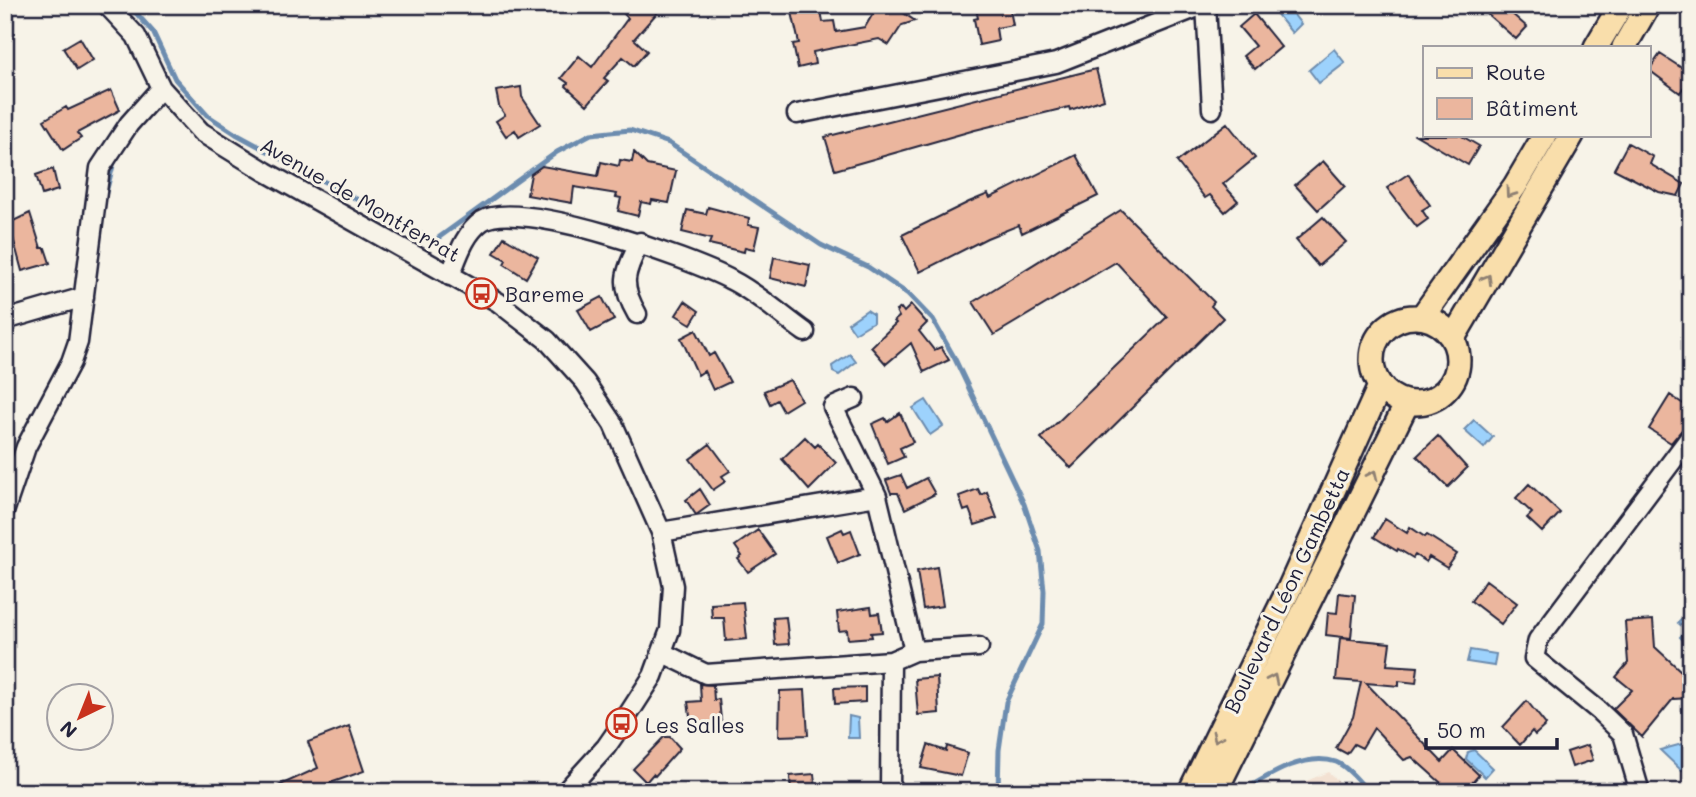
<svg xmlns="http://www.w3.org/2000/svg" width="1696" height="797" viewBox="0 0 1696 797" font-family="Mali,sans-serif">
<rect width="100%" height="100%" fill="#f7f3e8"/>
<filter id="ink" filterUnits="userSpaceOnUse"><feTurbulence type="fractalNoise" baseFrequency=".0143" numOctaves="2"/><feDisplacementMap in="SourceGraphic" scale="14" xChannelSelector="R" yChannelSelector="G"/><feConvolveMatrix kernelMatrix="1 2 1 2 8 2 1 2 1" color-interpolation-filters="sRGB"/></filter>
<g filter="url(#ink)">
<path fill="#f3e1d2" d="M1328 772 1351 792H1280Z"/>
<path fill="#9dd2fc" stroke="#6c8caf" stroke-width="2" d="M1286 5 1301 24 1292 33 1275 12Z
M1334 49 1345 63 1319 83 1309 70Z
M867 310 873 314V322L855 333 848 323Z
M850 354 856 362 839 375 833 372 832 366Z
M926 400 943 426 930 435 913 408Z
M1474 420 1493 437 1484 448 1464 430Z
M1688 613 1691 615V640L1687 644 1680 637 1687 630 1678 623Z
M1470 650 1496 654 1494 666 1467 662Z
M849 716 858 718 859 738H848Z
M1682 744 1691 746V761L1682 771 1660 750Z
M1474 750 1493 768 1485 777 1466 759 1468 752Z"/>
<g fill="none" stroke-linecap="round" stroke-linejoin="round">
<path stroke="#6c8caf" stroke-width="5" d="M129 5 153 32 175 79 207 115 236 134 434 241 557 152 591 134 630 130 669 143 821 245 868 267 908 294 933 320 954 357 1024 504 1040 551 1044 591 1043 624 1006 702 999 750 998 792
M132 134 155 106
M105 196 115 158
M1241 792C1266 777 1305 751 1336 762 1347 766 1360 783 1369 792"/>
</g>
<path fill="#ebb69e" stroke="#22223b" stroke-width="2" d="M632 5H664L634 39 647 51 634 66 623 57 604 78 608 81 587 105 566 86 568 83 561 78 579 56 592 67 628 18 624 14Z
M804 5H820L823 22 834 21 836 32 865 27 878 5H892L915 21 902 25 889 45 879 39 813 52 815 64 798 68 793 44 799 43 791 8Z
M975 5H1009L1013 25 996 28 998 41 979 45 974 19 978 18Z
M1495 5H1502L1527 27 1516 39 1487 14Z
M1254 14 1281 47 1255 69 1243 56 1255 46 1239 27Z
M80 38 93 60 77 70 63 48Z
M1660 54 1691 74V93L1683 88 1680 93 1649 70Z
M1096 69 1104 99 1070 110 1069 107 975 130 835 170 825 137Z
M521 87 522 97 540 124 519 137 515 130 506 136 496 121 505 115 499 106 496 91Z
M111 90 120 110 77 133 81 138 63 150 44 120 66 107 68 110Z
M1227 123 1255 158 1223 184 1238 201 1225 212 1210 195 1205 198 1177 162Z
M1416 135H1460L1479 146 1468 165Z
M1628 143 1653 157 1650 164 1684 184 1678 196 1659 192 1614 169Z
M634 152 647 165 676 171 669 203 652 200 651 204 641 202 638 216 618 211 621 198 616 197 617 194 574 187 572 203 527 195 531 174 542 166 598 176 601 162 619 166 620 160 632 162Z
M1076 155 1098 196 1022 233 1019 225 987 238 920 272 902 235 969 202 988 194 990 198Z
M1323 161 1345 186 1318 210 1295 185Z
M53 169 58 190 42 195 36 175Z
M1408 174 1430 205 1422 210 1428 219 1417 227 1387 188Z
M708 207 749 218 748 225 759 227 754 249 745 247 744 252 709 244 711 239 682 232 687 210 706 214Z
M1121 210 1214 302 1211 306 1223 318 1071 468 1041 438 1167 317 1116 262 994 335 973 302Z
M30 213 41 248H45L50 263 22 271 9 223Z
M1323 217 1346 242 1318 266 1296 240Z
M504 237 538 257 526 278 504 264 506 260 494 253Z
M774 257 810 265 806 287 770 278Z
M602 297 614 320 591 332 578 310Z
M685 301 699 311 691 324 676 315Z
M911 305 927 323 919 331 934 350 941 347 949 360 924 372 911 343 886 364 871 347 896 323 894 321 899 317 896 311 901 308 904 312Z
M696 330 709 356 714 353 730 382 713 390 704 371 698 375 681 338Z
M790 380 801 400 783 411 777 400 770 404 764 391Z
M1670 395 1691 409V419L1671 443 1649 429Z
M900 413 913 442 900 448 904 457 888 464 872 424 885 418 887 422Z
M1438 436 1467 468 1448 487 1417 456Z
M805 437 815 447 818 444 836 463 809 490 782 459Z
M710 444 730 471 722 476 726 481 713 490 690 459Z
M901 475 907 488 926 478 935 494 905 509 898 493H891L886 480Z
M1529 484 1560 513 1542 532 1527 518 1532 513 1516 498Z
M700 489 710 505 696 515 686 500Z
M978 489 981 495 987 492 997 518 975 525 969 509 964 511 959 496Z
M1385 519 1407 533 1410 527 1425 537 1427 535 1457 554 1447 568 1429 557 1426 562 1415 555 1413 558 1398 549 1397 551 1374 537Z
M842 529 844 533 851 530 860 554 838 563 827 536Z
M758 530 775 554 748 572 738 559 742 556 735 546Z
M937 567 943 606 923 609 917 571Z
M1486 580 1517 603 1501 624 1471 601Z
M1339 593 1355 595 1351 638 1326 635 1328 612 1337 613Z
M743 602 747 639 726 641 724 618H712L711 604Z
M871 607 872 614 879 613 882 632 871 633 872 637 848 639 847 630 839 631 837 612Z
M786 617 789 644 775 645 773 618Z
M1653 620 1655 647 1682 672 1691 671V698L1673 699 1642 737 1613 709 1632 690 1616 677 1628 663 1625 622Z
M1340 638 1390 643 1387 665 1418 667 1416 683 1399 681V686L1366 683 1442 762 1453 750 1479 775 1464 792H1451L1412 757 1404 760 1374 728 1362 748 1354 744 1347 754 1336 748 1353 717 1361 682 1336 680Z
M937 677 939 713 918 715 915 679Z
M700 684 713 685 714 700 719 699 722 730 702 732 701 722 691 723 688 702 701 701Z
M865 687V702L835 704 834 688Z
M805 690 808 735 779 736 780 691Z
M1527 701 1546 725 1535 735 1532 731 1520 745 1503 727Z
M349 726 364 771 325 785 327 792H265L318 768 308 742Z
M664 737H670L680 748 655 776 653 774 646 782 633 769Z
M928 745 946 751 947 746 968 753 961 776 921 768Z
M1588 745 1593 760 1572 767 1567 752Z
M814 774 816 792H791L790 776Z"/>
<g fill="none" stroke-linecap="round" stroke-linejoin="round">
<defs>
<path id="minor" d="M107 5 136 36 161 88 201 132 266 172 498 302 547 340 585 382 613 424 661 532 673 586 670 630 653 676 622 724 606 747 565 792
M1206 5 1212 109
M797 114 1056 63 1203 5
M450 276C458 256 464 234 482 221 517 197 692 259 731 280 757 293 781 315 805 332
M637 314C619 283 625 273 640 242
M5 320 84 297
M854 398 833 407 877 496
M5 509 26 447 71 362 78 342 100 168 129 124 161 88
M661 532 877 496 914 651 891 661 706 674 663 653
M914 651 979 647
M890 792 891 661
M1640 792 1623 734 1598 710 1534 658 1538 640 1691 436"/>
<path id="major" d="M1596 47 1621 5
M1624 47 1648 5
M1372 360a43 43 0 1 1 86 0a43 43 0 1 1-86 0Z
M1422 317 1515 186 1545 135
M1453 338 1572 135
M1190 792 1290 587 1380 386
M1215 792 1407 403"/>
</defs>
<use href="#minor" stroke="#22223b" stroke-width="23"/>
<use href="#major" stroke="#22223b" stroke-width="28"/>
<use href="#minor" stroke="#f7f3e8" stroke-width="18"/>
<use href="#major" stroke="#f9deab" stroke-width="23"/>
</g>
<defs><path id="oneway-chevron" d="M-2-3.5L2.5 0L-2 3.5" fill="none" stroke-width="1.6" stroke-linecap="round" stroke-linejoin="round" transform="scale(1.75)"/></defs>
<g stroke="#8e8073">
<use href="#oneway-chevron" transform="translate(1510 193) rotate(125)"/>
<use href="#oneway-chevron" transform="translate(1487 279) rotate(-60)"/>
<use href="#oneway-chevron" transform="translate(1373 475) rotate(-65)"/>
<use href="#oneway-chevron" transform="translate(1273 679) rotate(-64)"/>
<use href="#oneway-chevron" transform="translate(1217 737) rotate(116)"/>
</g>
</g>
<defs>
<symbol id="bus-ring" viewBox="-11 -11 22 22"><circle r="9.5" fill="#f7f3e8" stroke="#c8321e" stroke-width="1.5"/><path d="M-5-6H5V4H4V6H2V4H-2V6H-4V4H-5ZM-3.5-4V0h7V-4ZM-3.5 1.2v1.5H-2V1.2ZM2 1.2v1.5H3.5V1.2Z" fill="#c8321e"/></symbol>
</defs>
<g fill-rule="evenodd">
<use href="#bus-ring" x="464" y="276" width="35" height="35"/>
<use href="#bus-ring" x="604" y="706" width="35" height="35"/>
</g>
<g text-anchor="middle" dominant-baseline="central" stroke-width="6" stroke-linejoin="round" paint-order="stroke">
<g font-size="21" fill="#22223b" stroke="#f7f3e8">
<text transform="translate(361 199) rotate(30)">Avenue de Montferrat</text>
<text transform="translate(1286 590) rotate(-65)">Boulevard Léon Gambetta</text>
</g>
<g font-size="21" fill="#22223b" stroke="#f7f3e8" text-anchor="start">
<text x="505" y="293">Bareme</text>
<text x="645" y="724">Les Salles</text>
</g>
</g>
<rect width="1696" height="797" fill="none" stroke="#f7f3e8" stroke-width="28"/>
<rect x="14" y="14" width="1668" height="769" fill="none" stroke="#22223b" stroke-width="2.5" filter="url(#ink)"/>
<rect x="1423" y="46" width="228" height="91" fill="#f7f3e8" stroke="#a29fa3" stroke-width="2"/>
<rect x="1437" y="68" width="35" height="10" fill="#f9deab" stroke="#a29fa3" stroke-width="2"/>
<text x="1486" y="80" font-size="21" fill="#22223b">Route</text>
<rect x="1437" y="98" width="35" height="21" fill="#ebb69e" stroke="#a29fa3" stroke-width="2"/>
<text x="1486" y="116" font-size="21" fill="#22223b">Bâtiment</text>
<g transform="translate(80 717) rotate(223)"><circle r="33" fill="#f7f3e8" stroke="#a29fa3" stroke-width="2"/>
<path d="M0-5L12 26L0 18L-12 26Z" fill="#c8321e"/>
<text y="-10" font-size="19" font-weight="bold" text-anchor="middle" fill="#22223b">N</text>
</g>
<path d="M1426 738v10h131v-10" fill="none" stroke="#22223b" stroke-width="3.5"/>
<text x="1437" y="738" font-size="21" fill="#22223b" stroke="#f7f3e8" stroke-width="5" paint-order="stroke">50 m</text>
</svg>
